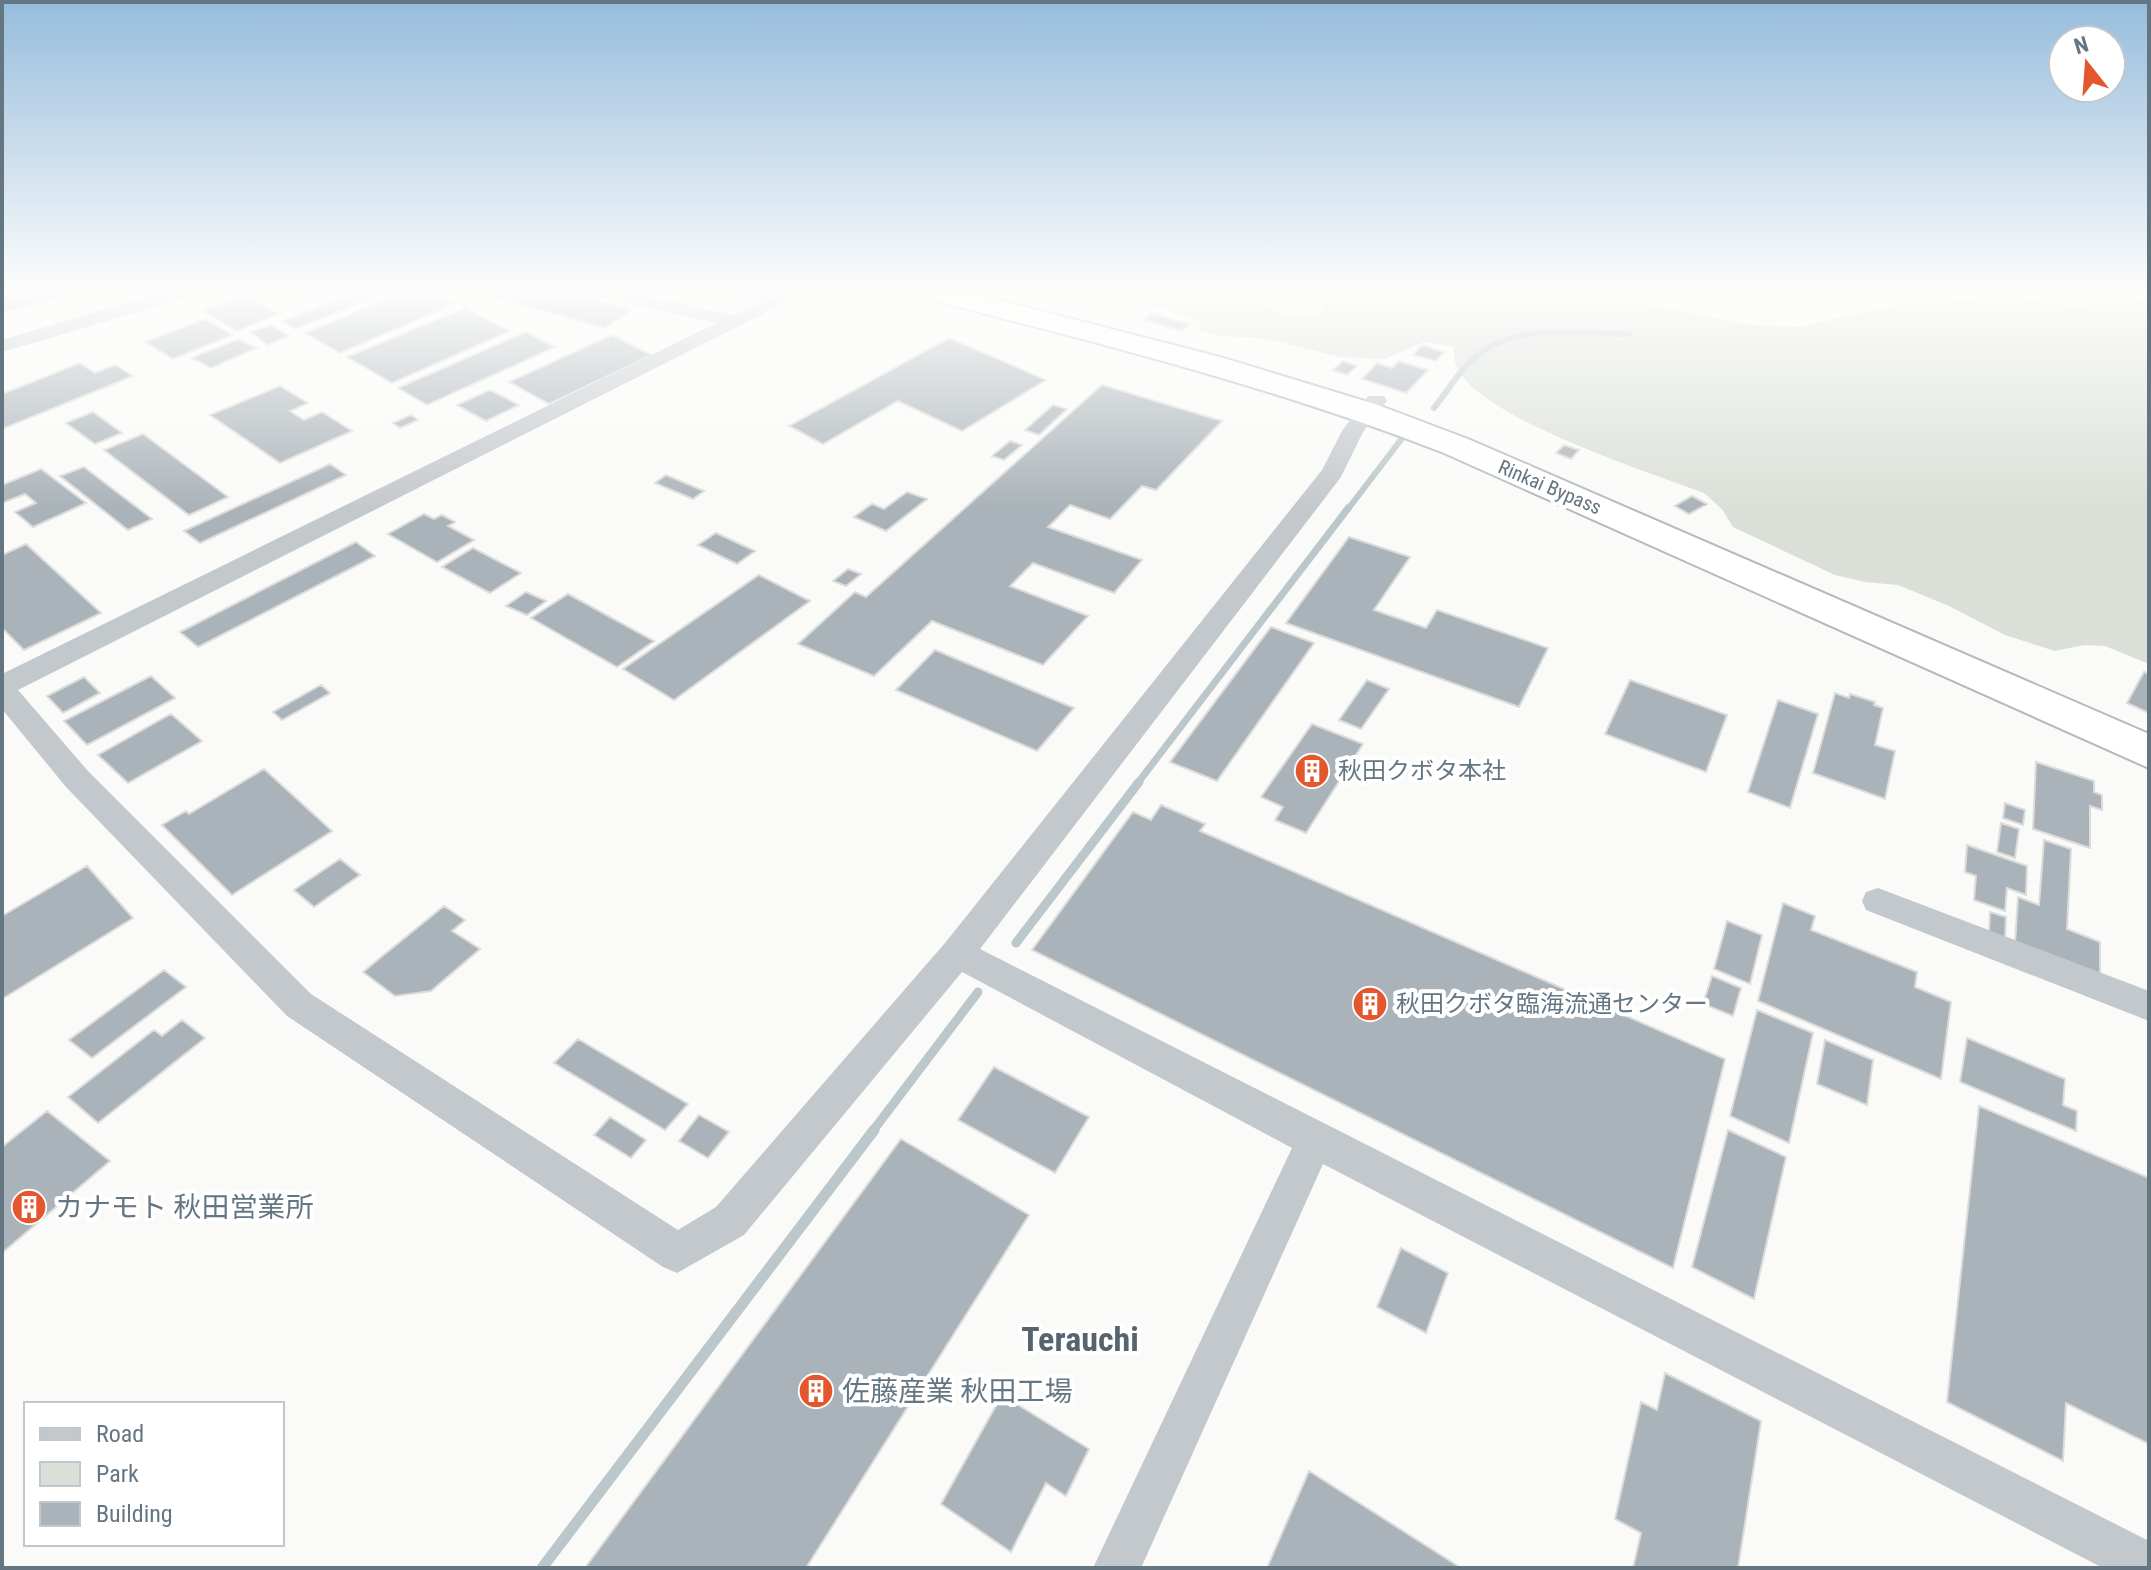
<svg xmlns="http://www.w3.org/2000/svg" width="2151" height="1570" viewBox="0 0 2151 1570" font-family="'Roboto Condensed','Noto Sans JP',sans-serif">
<rect width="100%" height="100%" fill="#fafaf8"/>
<path fill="#dadfd7" d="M1108 290 1239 292 1259 298 1267 307 1283 314 1316 315 1325 309 1314 294 1317 290H1570L1584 295 1588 290H1621L1636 302 1751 325 1800 327 1908 302 1963 301 2001 293 2067 306 2091 305C2106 289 2124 296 2144 299L2149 301V664L2105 646 2084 645 2055 651 2005 635 1949 606 1898 585 1865 582 1835 575 1733 527 1722 509 1704 493C1651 473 1475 417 1456 365 1454 360 1454 353 1453 347L1424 342 1384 359 1340 357 1267 339 1214 335 1199 330 1202 322Z"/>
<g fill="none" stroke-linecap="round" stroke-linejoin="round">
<path stroke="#bbc7cb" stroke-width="6" d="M1434 408C1449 389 1462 366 1483 351 1521 324 1584 334 1629 334
M1348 509 1403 437"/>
<path stroke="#bbc7cb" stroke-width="7" d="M1137 784 1349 507"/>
<path stroke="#bbc7cb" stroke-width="9" d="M1016 943 1139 782
M872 1132 978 992"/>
<path stroke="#bbc7cb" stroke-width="11" d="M542 1568 874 1130"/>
</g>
<path fill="#aab3b9" stroke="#dcdcda" stroke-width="2" d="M2 290H91L2 312Z
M301 290H346L321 301Z
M362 290H395L295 329 282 321Z
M410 290H432L457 303 340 353 305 333Z
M469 290H561L632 310 604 328Z
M717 290H774L760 301Z
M245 295 280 314 237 331 202 311Z
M465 308 510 331 392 383 347 357Z
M1152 313 1190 324 1182 331 1144 320Z
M205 319 233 335 173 359 145 342Z
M271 325 289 336 268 345 250 332Z
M526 332 555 347 427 405 398 388Z
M612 335 652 355 549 404 509 382Z
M949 338 1046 380 962 431 898 401 823 444 789 426Z
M238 339 257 348 211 368 191 358Z
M1422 345 1444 352 1436 361 1413 355Z
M1343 361 1357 366 1347 375 1333 370Z
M1399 361 1428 370 1406 393 1362 379 1377 363 1392 368Z
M80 363 95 373 115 365 133 376 2 429V394Z
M1102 385 1222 421 1156 490 1142 486 1110 519 1070 505 1048 527 1142 560 1114 593 1033 563 1010 586 1088 616 1043 665 932 621 874 676 798 644 855 592 866 597Z
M280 386 308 403 290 411 304 420 322 412 352 431 280 463 210 415Z
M490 390 519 405 486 421 457 405Z
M1053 405 1067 409 1039 435 1025 430Z
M93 412 122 433 95 444 66 423Z
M411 415 418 420 400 428 393 423Z
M143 434 228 497 189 515 104 450Z
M1010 441 1022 445 1004 460 992 456Z
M1564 445 1579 450 1571 459 1556 453Z
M330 464 346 475 200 543 184 531Z
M84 467 152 519 128 530 60 476Z
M41 469 86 503 33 527 15 512 36 503 25 494 2 503V485Z
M666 475 704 491 693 499 655 483Z
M907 492 927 499 886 531 854 517 872 504 884 509Z
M1692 496 1707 504 1689 514 1675 506Z
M424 514 434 519 442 515 455 522 448 526 474 540 437 562 388 534Z
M716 533 755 551 737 564 698 545Z
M1349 537 1410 557 1374 610 1426 628 1437 610 1548 648 1519 707 1286 623Z
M356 542 375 556 198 647 180 632Z
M26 544 101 613 24 650 2 628V555Z
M473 548 521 573 490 593 442 567Z
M848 569 861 574 846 586 833 581Z
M759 575 810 601 674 700 623 669Z
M526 592 546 601 527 615 506 606Z
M568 594 654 641 617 667 531 618Z
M1271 627 1314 643 1217 781 1170 762Z
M935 650 1074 708 1037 751 896 690Z
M2144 672 2149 674V713L2127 703Z
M151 676 175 698 87 745 64 721Z
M84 677 100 693 63 713 47 696Z
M1367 680 1389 689 1361 729 1339 720Z
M1630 680 1727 715 1706 772 1605 734Z
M321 685 330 693 282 720 273 712Z
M1835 693 1849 698 1850 694 1875 702 1874 705 1883 708 1875 745 1895 751 1885 799 1813 773Z
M1778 700 1818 714 1790 808 1748 792Z
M171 714 202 741 128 783 98 755Z
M1312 724 1363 744 1306 833 1275 820 1283 807 1261 797Z
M2036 762 2094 781V792L2102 795V810L2090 806V848L2033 829Z
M264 769 332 831 232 895 162 825 186 811 189 814Z
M2005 803 2025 810 2023 825 2003 818Z
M1161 805 1205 824 1200 831 1725 1059 1673 1268 1032 950 1133 812 1151 820Z
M2001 823 2019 829 2015 858 1997 852Z
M2044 840 2071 849 2067 929 2100 942V976L2015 944 2018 897 2039 905Z
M1967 845 2027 866 2026 895 2007 888 2005 911 1974 900 1976 876 1965 872Z
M340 859 360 875 314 907 294 890Z
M87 866 133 918 2 999V916Z
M1783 903 1815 916 1811 930 1917 972 1915 987 1951 1002 1941 1079 1758 1001Z
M444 906 465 920 452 931 480 949 431 991 395 996 363 972Z
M1990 912 2006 917 2005 940 1989 934Z
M1727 921 1762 935 1750 984 1714 969Z
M164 970 186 987 92 1058 69 1040Z
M1712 976 1741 988 1733 1016 1703 1004Z
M1757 1010 1813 1033 1789 1143 1730 1116Z
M182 1020 205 1038 98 1123 68 1097 154 1030 162 1036Z
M1967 1038 2065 1079 2063 1105 2077 1111 2076 1131 1960 1082Z
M578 1039 688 1104 665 1130 554 1063Z
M1825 1040 1873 1060 1867 1105 1817 1084Z
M994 1067 1089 1117 1055 1173 958 1120Z
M1979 1106 2149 1178V1444L2066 1403 2063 1461 1947 1402Z
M47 1111 110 1161 2 1253V1147Z
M699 1115 729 1132 708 1158 679 1141Z
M610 1117 646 1140 631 1158 594 1135Z
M1728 1130 1786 1157 1754 1299 1692 1267Z
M901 1139 1029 1215 806 1568H585Z
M1401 1248 1448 1273 1426 1333 1377 1307Z
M1665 1373 1761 1421 1738 1568H1633L1641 1533 1615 1519 1641 1402 1657 1410Z
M1002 1395 1089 1449 1066 1496 1046 1483 1011 1552 941 1504Z
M1309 1471 1461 1568H1267Z"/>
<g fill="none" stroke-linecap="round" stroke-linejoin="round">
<defs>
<path id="highway" d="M913 290H960L1220 357 1378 405 1468 439 2149 734V768L1444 453C1272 386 1095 342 916 296Z"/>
</defs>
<use href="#highway" stroke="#b4b9bd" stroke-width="4"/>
<path fill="#c3c8cc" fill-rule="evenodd" d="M170 290H201L199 294 2 352V340Z
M583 290H620L733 315 785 290H810L18 690 88 771 311 994 678 1230 716 1207 945 943 1322 470 1342 431 1368 396H1384L1387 401 1363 432 1341 477 980 949 2149 1541V1568H2103L1323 1164 1141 1568H1093L1292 1148 962 972 744 1235 677 1273 663 1267 287 1016 66 787 2 709V674L716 323 592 296Z
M1878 888 2149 991V1021L1866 910 1862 901 1866 892Z"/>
<use href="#highway" fill="#fff" fill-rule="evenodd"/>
</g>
<linearGradient id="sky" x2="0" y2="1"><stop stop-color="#96bcdc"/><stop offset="0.57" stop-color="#fdfdfc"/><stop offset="1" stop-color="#fdfdfc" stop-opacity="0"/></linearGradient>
<rect width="2151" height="510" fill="url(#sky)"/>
<defs>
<symbol id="building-disc" viewBox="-11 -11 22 22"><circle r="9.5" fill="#e4572e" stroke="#fff"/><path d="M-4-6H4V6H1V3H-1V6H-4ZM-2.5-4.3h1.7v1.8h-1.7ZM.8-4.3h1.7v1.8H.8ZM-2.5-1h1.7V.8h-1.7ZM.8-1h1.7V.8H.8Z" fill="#fff"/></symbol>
</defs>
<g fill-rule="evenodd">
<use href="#building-disc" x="1292" y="751" width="40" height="40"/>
<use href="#building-disc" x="1350" y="984" width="40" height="40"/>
<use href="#building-disc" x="9" y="1187" width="40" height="40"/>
<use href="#building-disc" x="796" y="1371" width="40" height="40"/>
</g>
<g text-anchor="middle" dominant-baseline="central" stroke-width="8" stroke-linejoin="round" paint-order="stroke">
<g font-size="20" fill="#657683" stroke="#fff">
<text transform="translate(1550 487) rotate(23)">Rinkai Bypass</text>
</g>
<g font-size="24" fill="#657683" stroke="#fff" text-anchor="start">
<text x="1338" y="771">秋田クボタ本社</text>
<text x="1396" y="1004">秋田クボタ臨海流通センター</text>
</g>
<g font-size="28" fill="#657683" stroke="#fff" text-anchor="start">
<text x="55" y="1207">カナモト 秋田営業所</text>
<text x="842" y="1391">佐藤産業 秋田工場</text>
</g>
<g font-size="34" font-weight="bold" fill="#57646e" stroke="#fff">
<text x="1080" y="1339">Terauchi</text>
</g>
</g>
<rect width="2151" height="1570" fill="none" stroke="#657683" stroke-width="8"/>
<rect x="24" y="1402" width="260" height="144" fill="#ffffff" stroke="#c1c8cd" stroke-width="2"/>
<rect x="40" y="1428" width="40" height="12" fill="#c3c8cc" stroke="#c1c8cd" stroke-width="2"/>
<text x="96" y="1442" font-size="24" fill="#657683">Road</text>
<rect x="40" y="1462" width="40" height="24" fill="#dadfd7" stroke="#c1c8cd" stroke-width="2"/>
<text x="96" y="1482" font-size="24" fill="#657683">Park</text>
<rect x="40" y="1502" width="40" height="24" fill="#aab3b9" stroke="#c1c8cd" stroke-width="2"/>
<text x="96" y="1522" font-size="24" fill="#657683">Building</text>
<g transform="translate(2087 64) rotate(343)"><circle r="38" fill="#ffffff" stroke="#c1c8cd" stroke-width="2"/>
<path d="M0-6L14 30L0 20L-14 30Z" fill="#e4572e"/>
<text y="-12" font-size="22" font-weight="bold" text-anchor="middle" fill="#657683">N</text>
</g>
</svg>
